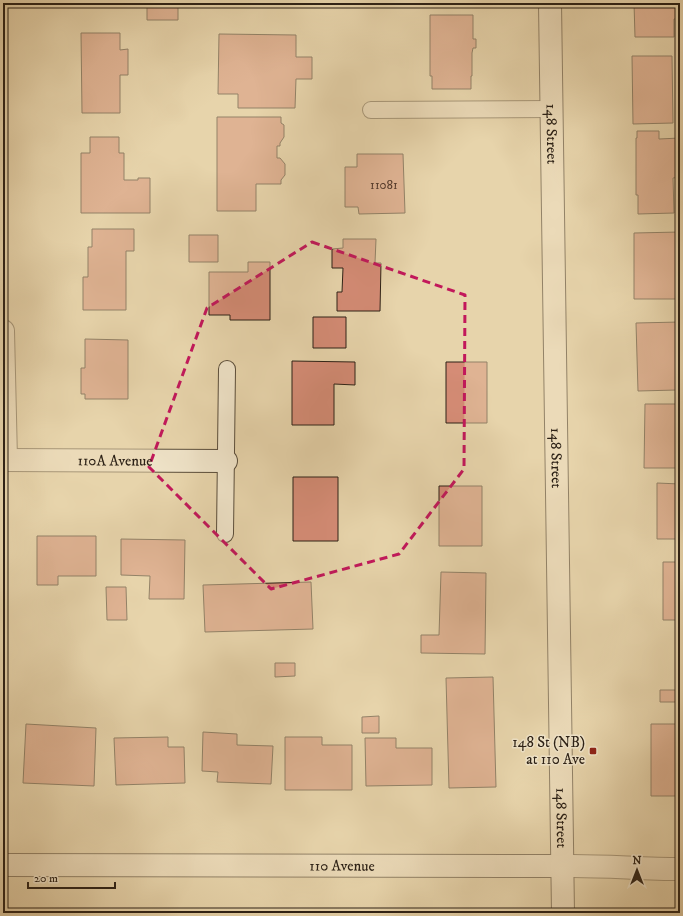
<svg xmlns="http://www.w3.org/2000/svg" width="683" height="916" viewBox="0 0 683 916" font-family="'IM FELL DW Pica',serif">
<rect width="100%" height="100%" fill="#e7d4ab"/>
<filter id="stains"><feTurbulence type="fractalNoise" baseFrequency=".005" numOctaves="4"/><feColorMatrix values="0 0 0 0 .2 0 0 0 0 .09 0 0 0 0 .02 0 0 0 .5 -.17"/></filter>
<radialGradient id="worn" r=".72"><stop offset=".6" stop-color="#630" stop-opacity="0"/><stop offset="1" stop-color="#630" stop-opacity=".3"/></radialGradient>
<path fill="#d58c76" stroke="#2c2116" d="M147 3H178V20H147Z
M634 3H680V19H674V37H635Z
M430 15H473V39H476V48H473L472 53V76H471V89H432V76H430Z
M81 33H120V50L128 49V75H120V113H82Z
M219 34 296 35V57H312V79H296L295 108H238V94H218Z
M632 56H672L673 123 633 124Z
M217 117H281V123L284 125V137L280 143V146H277V158H280L285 164V175L281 180V184H256V211H217Z
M637 131H659V139L680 138V177L673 178 674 213 638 214V195H636V138H637Z
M90 137H119V153H124V180H138V178H150V213H81V153H90Z
M357 154H403L405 213 359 214 358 207H345V167H357Z
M92 229H134V251H126V310H83V277H88V247H92Z
M680 232V299H634V233Z
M189 235H218V262H189Z
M343 239H376L375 263H381L380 311H337V292H342L343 268H332V249L343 248Z
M248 262H270V320H230V315H209V272H248Z
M313 317H346V348H313Z
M680 322V388H677V390L638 391 636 323Z
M85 339 128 340V399H85V394H81V368H85Z
M292 361 355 362V385L334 384V425H292Z
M446 362H487V423H446Z
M645 404H680V468H644Z
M293 477H338V541H293Z
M657 483 680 484V539H657Z
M439 486H482V546H439Z
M37 536H96V576H58V585H37Z
M121 539 185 540 184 599H149L150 576 121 575Z
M3 541H4L6 605H3Z
M663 562H680V620H663Z
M441 572 486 573 485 654 421 653V635H439Z
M311 582 313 629 205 632 203 585Z
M106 587H126L127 620H107Z
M679 640H680V702H660V690H679Z
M275 663H295V676L275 677Z
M493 677 496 787 449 788 446 678Z
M379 716V733H362V717Z
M26 724 96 728 94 786 23 783Z
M651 724H680V796H651Z
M3 725H4V785H3Z
M203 732 237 734V745L273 746 271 784 217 782 218 772 202 771Z
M168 737V747H184L185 783 116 785 114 738Z
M285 737H322V745H352V790H285Z
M365 738H396V748H432V785L366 786Z"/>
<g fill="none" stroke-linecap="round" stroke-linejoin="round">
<defs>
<path id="lane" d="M371 110 551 109
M225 534 227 369"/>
<g id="street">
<path d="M3 331 6 460"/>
<path id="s1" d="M3 460 226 461"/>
<path d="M562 866C601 865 640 869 680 869"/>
</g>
<g id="secondary">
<path id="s2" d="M550 3 563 913"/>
<path id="s3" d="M3 865 562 866"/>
</g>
</defs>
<use href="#lane" stroke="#5b4e3b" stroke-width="18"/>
<use href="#street" stroke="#5b4e3b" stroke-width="24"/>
<use href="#secondary" stroke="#2c2116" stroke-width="24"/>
<use href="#lane" stroke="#efe3c8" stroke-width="16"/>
<use href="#street" stroke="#efe3c8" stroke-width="22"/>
<use href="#secondary" stroke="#efe3c8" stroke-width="22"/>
</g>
<path d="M0 0H683V916H0ZM312 242 465 295 464 469 399 554 271 589 149 467 207 308Z" fill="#e7d4ab" fill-opacity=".55" fill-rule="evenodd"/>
<path fill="none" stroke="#c2185b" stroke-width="3" stroke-dasharray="8 5" stroke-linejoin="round" d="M312 242 465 295 464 469 399 554 271 589 149 467 207 308Z"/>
<rect fill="#8f2418" stroke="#efe3c8" stroke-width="1.5" x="589" y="747" width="8" height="8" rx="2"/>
<g text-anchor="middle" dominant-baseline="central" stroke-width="3" stroke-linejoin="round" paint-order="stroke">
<g font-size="13" fill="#563c2e">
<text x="384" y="185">11081</text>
</g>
<g font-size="15" fill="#2c2116" stroke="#efe3c8">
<text stroke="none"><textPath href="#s2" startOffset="131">148 Street</textPath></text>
<text stroke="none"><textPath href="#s2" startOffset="455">148 Street</textPath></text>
<text stroke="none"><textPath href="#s1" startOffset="112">110A Avenue</textPath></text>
<text stroke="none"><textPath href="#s2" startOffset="815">148 Street</textPath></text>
<text stroke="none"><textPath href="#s3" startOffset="339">110 Avenue</textPath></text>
</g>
<g font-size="15" fill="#2c2116" stroke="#efe3c8" text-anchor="end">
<text x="585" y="742">148 St (NB)<tspan x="585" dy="17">at 110 Ave</tspan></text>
</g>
</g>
<rect width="683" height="916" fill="none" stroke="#e7d4ab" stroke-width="16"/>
<rect x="4" y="4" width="675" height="908" fill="none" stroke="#2c2116" stroke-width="2"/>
<rect x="8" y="8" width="667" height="900" fill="none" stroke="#2c2116"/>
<g transform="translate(637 870)" stroke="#efe3c8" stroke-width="3" paint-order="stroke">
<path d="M0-3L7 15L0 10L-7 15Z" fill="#2c2116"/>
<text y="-6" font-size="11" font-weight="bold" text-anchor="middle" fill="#2c2116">N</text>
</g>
<path d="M28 882v6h87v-6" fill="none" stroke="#2c2116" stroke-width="2"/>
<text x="34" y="882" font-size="12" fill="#2c2116" stroke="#efe3c8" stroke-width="3" paint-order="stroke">20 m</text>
<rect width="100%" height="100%" filter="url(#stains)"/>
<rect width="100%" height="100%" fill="url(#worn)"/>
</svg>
